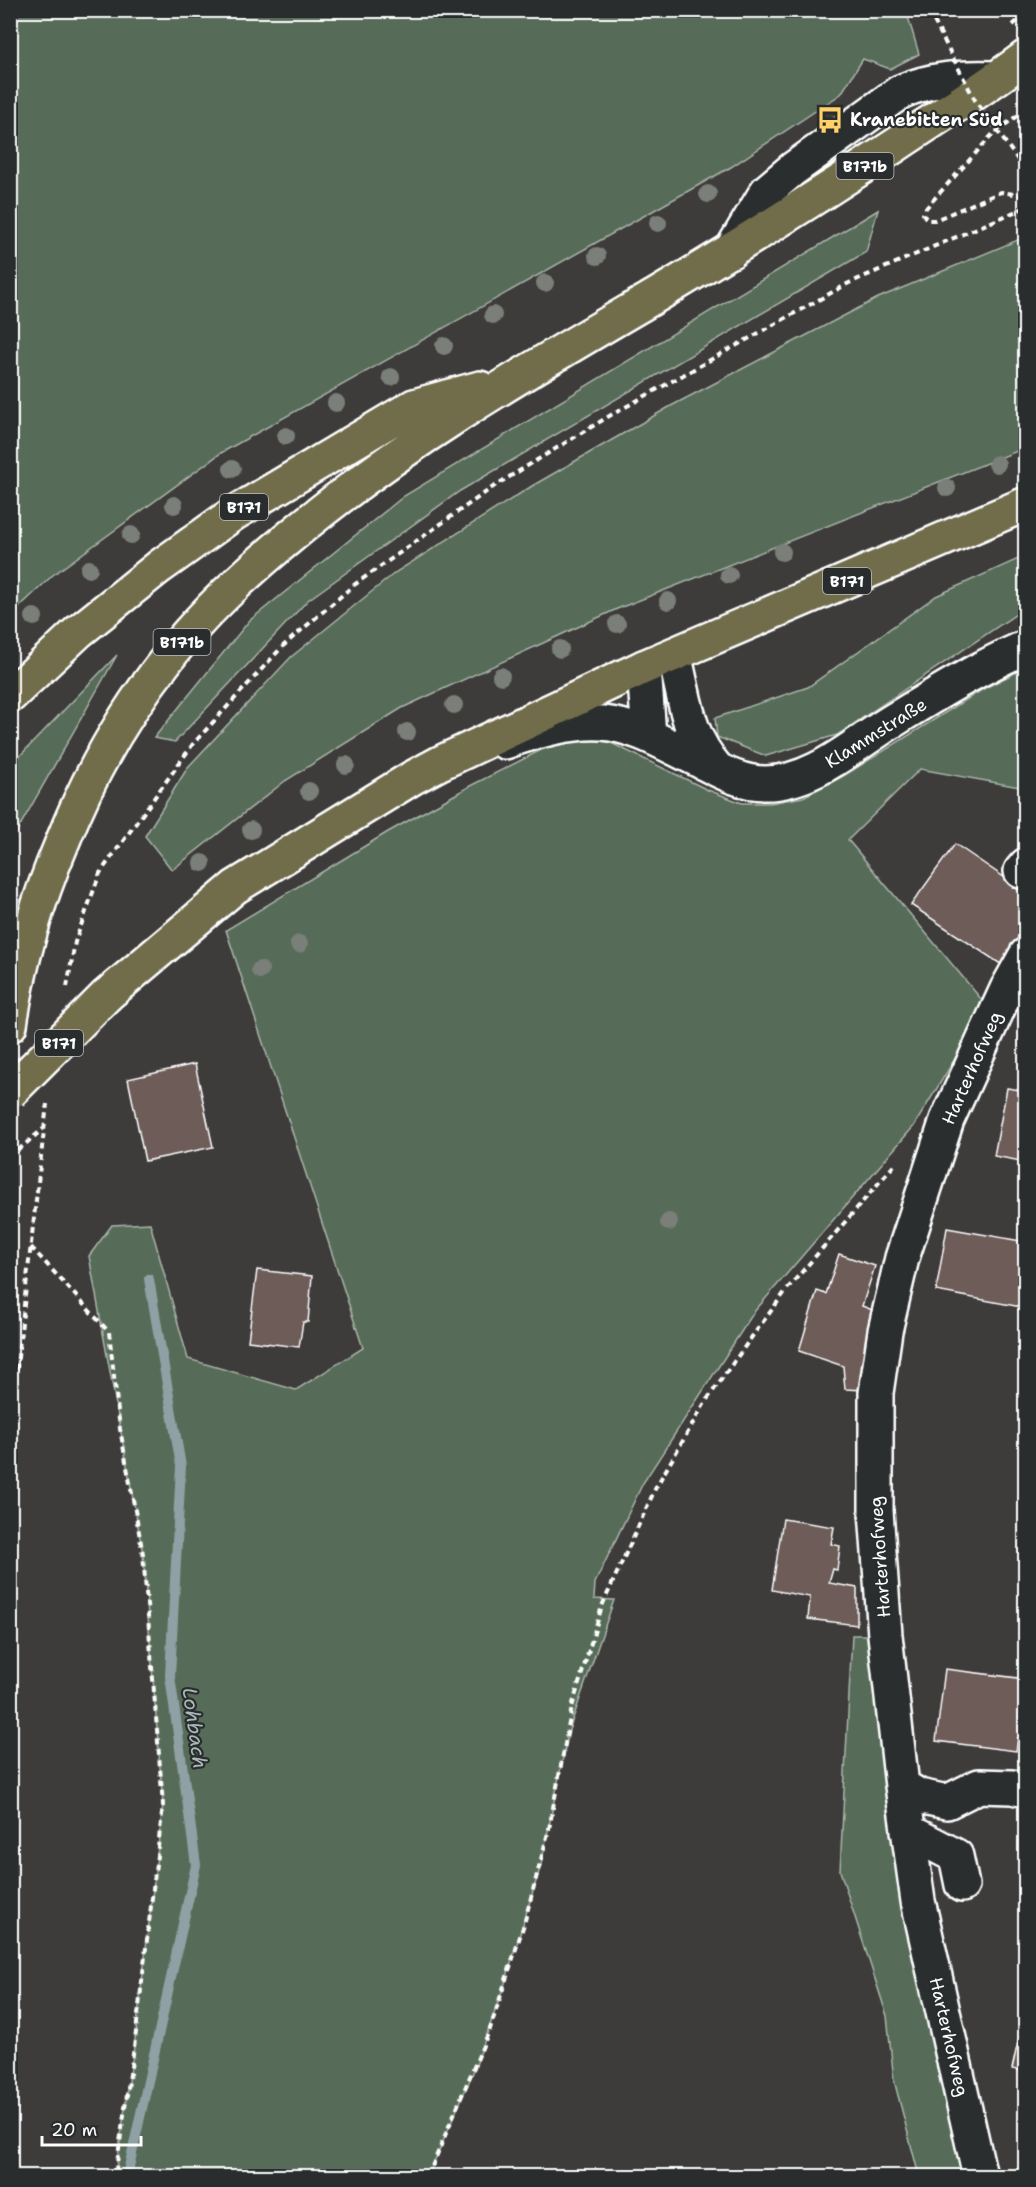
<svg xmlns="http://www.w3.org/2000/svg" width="1036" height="2187" viewBox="0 0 1036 2187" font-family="'Shantell Sans',sans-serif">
<rect width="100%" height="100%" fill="#3e3b3b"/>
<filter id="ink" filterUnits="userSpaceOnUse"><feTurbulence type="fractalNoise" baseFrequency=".0167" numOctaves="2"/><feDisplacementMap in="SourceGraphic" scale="12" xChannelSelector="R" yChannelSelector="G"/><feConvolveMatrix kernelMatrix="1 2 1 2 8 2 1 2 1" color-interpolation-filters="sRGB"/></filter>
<g filter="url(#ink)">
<path fill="#576c58" stroke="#abb6ac" stroke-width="1.5" d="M11 10H906L919 54 890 69 863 59 841 94 731 167 221 453 53 575 11 615Z
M878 210 866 252 460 491 308 600 175 742 154 738 249 621 404 496Z
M1025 237V448L617 609 402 708 285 781 172 870 145 836 188 767 291 657 396 572 532 486 671 406 878 298Z
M1025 556V608L837 735 766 756 717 737 715 718 808 687 936 596Z
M117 655 16 833 11 855V765Z
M1025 668V788L920 769 848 840 987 1006 914 1126 754 1312 643 1483 595 1583 594 1599 614 1600 568 1733 541 1865 505 1983 475 2068 428 2176H115L135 2040 163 1805 143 1554 89 1256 112 1225 150 1223 188 1359 296 1390 363 1348 226 930 388 832 472 785 557 742 589 736 607 741 708 790 742 803H770L803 797 845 775 985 688Z
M852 1635H885L980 2176H919L894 2080 887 2016 840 1871Z"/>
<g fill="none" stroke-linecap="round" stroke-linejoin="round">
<path stroke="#8fa1a4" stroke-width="10" d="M127 2176 196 1865 170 1676 181 1466 149 1279"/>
</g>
<path fill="#6d5b58" stroke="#fff" stroke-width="1.5" d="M955 844 1026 892V931L1002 965 911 905Z
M195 1064 213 1147 145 1161 128 1079Z
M1007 1088 1026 1091V1162L994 1156Z
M947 1228 1026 1242V1308L936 1291Z
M839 1254 875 1266 862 1306 878 1312 864 1390 845 1389 843 1366 799 1351 817 1291 826 1294Z
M257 1270 312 1276 308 1322H303L299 1347 248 1341Z
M783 1519 834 1527 831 1544 840 1546 837 1570 833 1569 829 1583 857 1588V1625L808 1619 810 1597 772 1590Z
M945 1669 1026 1679 1022 1706 1026 1707V1741L1018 1738 1016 1751 936 1741Z
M1026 1899V1924L1020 1922Z
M1023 2019H1026V2072L1012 2069Z"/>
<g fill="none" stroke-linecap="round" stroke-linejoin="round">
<defs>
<path id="minor" d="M731 251 767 191 793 169 900 92C933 78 960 77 996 78
M674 655C686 699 685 732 717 769
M644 667 649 736
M505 742C533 732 573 721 603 723 636 726 667 745 696 759 718 770 740 783 765 783 814 783 854 744 894 720 936 694 980 667 1026 647
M1021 871 1026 865
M902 1786 919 1796 947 1802 979 1786 1012 1787 1026 1790
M908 1831 956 1856 962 1885
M980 2176 918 1901 902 1786 885 1635 876 1511V1393L885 1331 902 1258 947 1120 1007 989 1026 955"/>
<path id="major" d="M10 696 78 632 159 567 233 514 414 406 480 388
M107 995 235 887 412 778 440 763 644 667 1026 504
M10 1025C19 962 37 902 62 843 88 777 123 715 167 659 202 613 246 573 291 536 405 441 529 370 657 295 739 246 819 196 899 143 941 115 985 88 1026 57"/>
</defs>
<use href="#minor" stroke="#fff" stroke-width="38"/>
<use href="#major" stroke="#fff" stroke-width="38"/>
<path stroke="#fff" stroke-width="4" stroke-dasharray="6 4.5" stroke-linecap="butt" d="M931 10 934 21
M1007 10 1019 18
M1013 25 1026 13
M1026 109 993 134 926 208 923 214 927 220H935L1001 192 1026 196
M1018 160 1026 169
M67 987 75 942 100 873 193 744 283 646 354 585 496 485 611 415 849 283 1026 207
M10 1157 43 1129
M31 1247 109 1332 120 1429 143 1554 163 1805 135 2040 115 2176
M10 1411 13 1401 47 1104
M428 2176 490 2029 524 1924 549 1829 572 1707 602 1606 656 1487 706 1401 748 1342 788 1288 896 1163"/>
<use href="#minor" stroke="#2a2d2e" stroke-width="33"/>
<use href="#major" stroke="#716d4b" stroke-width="33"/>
<defs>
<path id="major-bridge" d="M10 1092 107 995"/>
</defs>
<use href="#major-bridge" stroke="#fff" stroke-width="38" stroke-linecap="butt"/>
<path stroke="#fff" stroke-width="4" stroke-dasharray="6 4.5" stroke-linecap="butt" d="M934 21 975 100 1018 160"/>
<use href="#major-bridge" stroke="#716d4b" stroke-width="33"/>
</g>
<g fill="#7a7f79">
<circle cx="708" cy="194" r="9"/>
<circle cx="658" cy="223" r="9"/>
<circle cx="597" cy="256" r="9"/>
<circle cx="545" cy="283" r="9"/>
<circle cx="493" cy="315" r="9"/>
<circle cx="444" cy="346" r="9"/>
<circle cx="391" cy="377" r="9"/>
<circle cx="336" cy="403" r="9"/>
<circle cx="286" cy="436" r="9"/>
<circle cx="997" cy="464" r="9"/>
<circle cx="232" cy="469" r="9"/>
<circle cx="947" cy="488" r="9"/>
<circle cx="174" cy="505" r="9"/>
<circle cx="131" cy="535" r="9"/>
<circle cx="782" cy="552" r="9"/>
<circle cx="89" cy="569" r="9"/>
<circle cx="729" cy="575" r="9"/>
<circle cx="668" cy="601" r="9"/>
<circle cx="34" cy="617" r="9"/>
<circle cx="617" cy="624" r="9"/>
<circle cx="560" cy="649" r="9"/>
<circle cx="501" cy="676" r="9"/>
<circle cx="454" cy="705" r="9"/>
<circle cx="407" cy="732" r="9"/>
<circle cx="346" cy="765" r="9"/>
<circle cx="309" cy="791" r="9"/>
<circle cx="251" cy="830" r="9"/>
<circle cx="202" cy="863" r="9"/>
<circle cx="299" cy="944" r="9"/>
<circle cx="260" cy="970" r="9"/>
<circle cx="669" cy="1222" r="9"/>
</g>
</g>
<defs>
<symbol id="bus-bare" viewBox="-9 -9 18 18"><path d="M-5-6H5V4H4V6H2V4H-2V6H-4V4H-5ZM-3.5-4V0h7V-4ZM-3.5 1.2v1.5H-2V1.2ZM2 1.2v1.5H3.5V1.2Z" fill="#ffd166" stroke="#2a2d2e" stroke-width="2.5" paint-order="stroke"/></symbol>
</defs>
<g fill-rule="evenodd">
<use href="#bus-bare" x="811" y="101" width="38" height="38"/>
</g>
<g text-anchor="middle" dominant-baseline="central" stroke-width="4.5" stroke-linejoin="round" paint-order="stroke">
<g fill="#2a2d2e" stroke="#bfc0c0" stroke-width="1.5">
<rect x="836.5" y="153" width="57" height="26" rx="4.5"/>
<rect x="220" y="494" width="48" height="26" rx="4.5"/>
<rect x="823" y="568" width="48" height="26" rx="4.5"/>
<rect x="153.5" y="629" width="57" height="26" rx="4.5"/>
<rect x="35" y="1030" width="48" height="26" rx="4.5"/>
</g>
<g font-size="16" font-weight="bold" fill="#fff">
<text x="865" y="166">B171b</text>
<text x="244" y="507">B171</text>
<text x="847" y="581">B171</text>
<text x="182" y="642">B171b</text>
<text x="59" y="1043">B171</text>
</g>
<g font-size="18" font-weight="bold" fill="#fff" stroke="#2a2d2e" text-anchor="start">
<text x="850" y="120">Kranebitten Süd</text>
</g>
<g font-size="18" fill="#fff" stroke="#2a2d2e">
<text transform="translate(876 733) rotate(-32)">Klammstraße</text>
<text transform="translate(972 1068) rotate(-66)">Harterhofweg</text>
<text transform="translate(880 1557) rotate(-94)">Harterhofweg</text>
<text transform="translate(949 2037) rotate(77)">Harterhofweg</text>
</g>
<g font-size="20" font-style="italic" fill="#abb9bb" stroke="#2a2d2e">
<text transform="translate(195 1728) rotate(82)">Lohbach</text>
</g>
</g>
<rect width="1036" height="2187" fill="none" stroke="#2a2d2e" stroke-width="36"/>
<rect x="18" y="18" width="1000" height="2151" fill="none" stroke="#fff" stroke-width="2" filter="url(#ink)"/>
<path d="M42 2136v9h99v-9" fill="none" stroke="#ffffff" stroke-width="3"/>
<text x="51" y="2136" font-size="18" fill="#ffffff" stroke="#2a2d2e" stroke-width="4.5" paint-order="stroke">20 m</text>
</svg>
